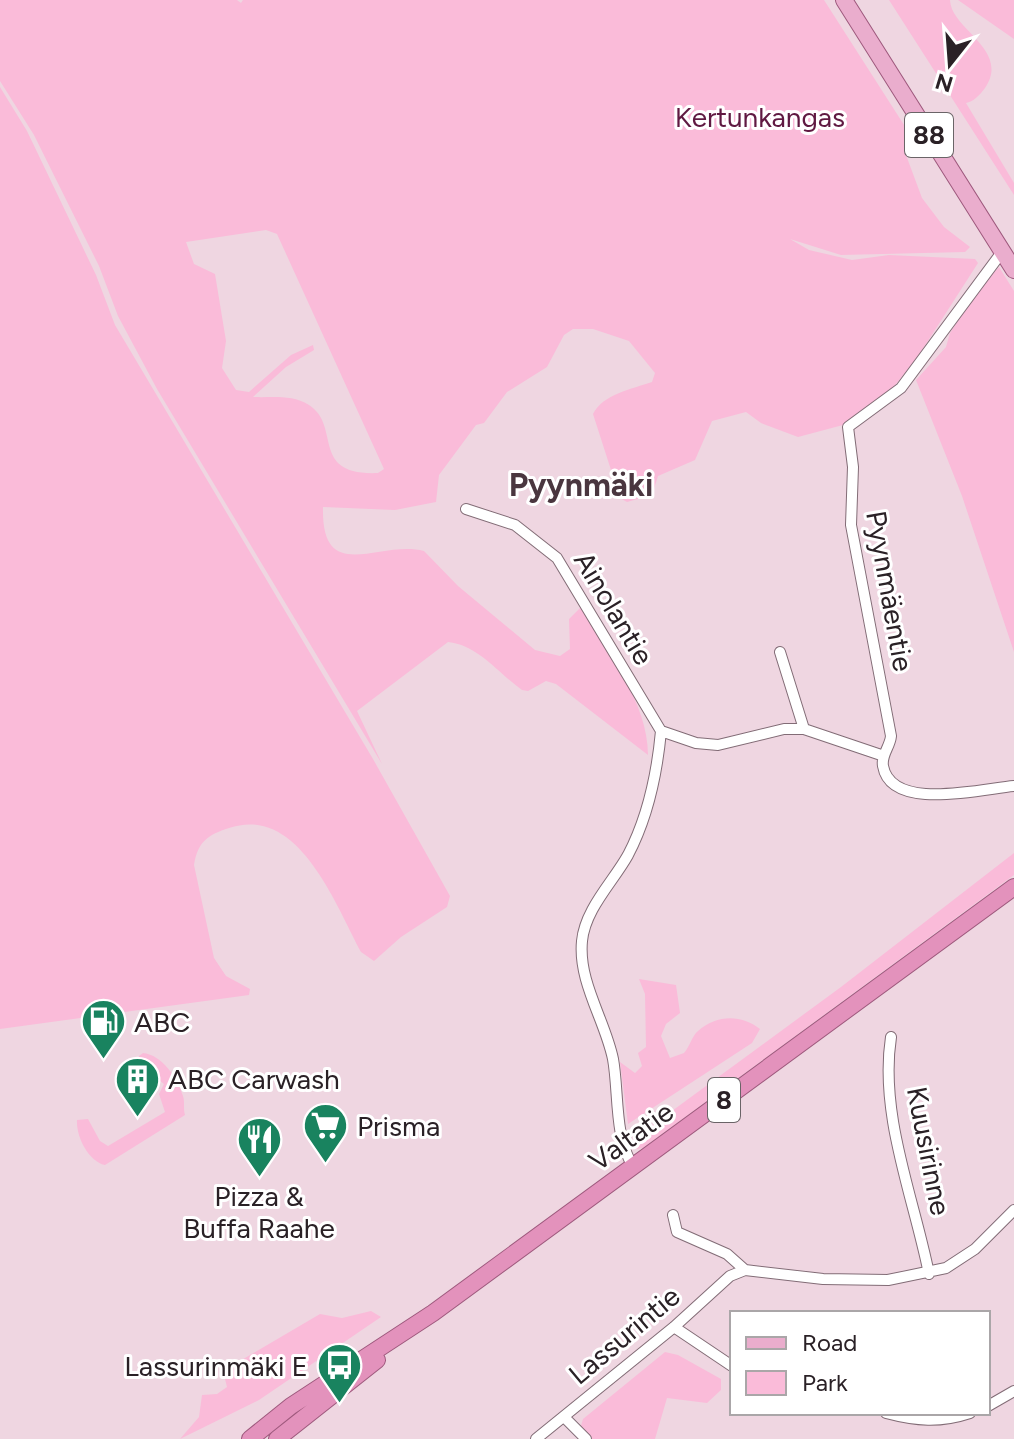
<svg xmlns="http://www.w3.org/2000/svg" width="1014" height="1439" viewBox="0 0 1014 1439" font-family="Figtree,sans-serif">
<rect width="100%" height="100%" fill="#efd6e1"/>
<path fill="#fabbd9" fill-rule="evenodd" d="M0 0H237L241 3 243 0H824L906 128 909 138 906 155 922 198 944 227 970 247 965 252 841 255 790 239 809 250 852 260 889 255 975 259 978 263 917 358 888 394 860 416 843 425 798 437 761 423 746 412 712 421 695 460 658 476 652 495 627 502 620 498 593 414C603 394 632 389 652 382L655 373 629 341 593 329H573L564 335 547 367 507 392 484 423 476 425 439 475 436 502 395 510 323 507C321 587 380 539 424 551L458 586 535 650 560 656 570 649 569 619 581 607C607 652 648 702 648 755L556 684 546 681 528 691 522 690C498 673 478 645 448 642L357 711 382 764 157 389 118 316 99 266 34 135 0 81ZM266 230 277 234 384 469 378 473C309 476 342 426 309 405 291 394 272 398 253 397L286 367 314 350 313 345 291 355 249 392 236 390 222 368 226 341 215 274 194 264 186 242Z
M889 0H950C951 30 1011 49 985 88 980 95 973 102 966 103L1014 183V195Z
M958 0H1014V39Z
M0 87 27 131 96 275 115 325 373 759 450 896 447 907 401 937 374 961 361 952C336 906 299 804 229 828 208 835 198 841 194 865L214 958 226 976 250 989 249 995 0 1029Z
M999 267 1014 291V652L962 496 916 380 946 347 950 333 979 288Z
M1014 853V875L643 1148 630 1150 631 1141 841 987Z
M639 979 676 985 680 1013 666 1024 661 1036 670 1058 684 1053C690 1046 692 1036 698 1031 716 1015 741 1014 760 1029L752 1043 628 1124 620 1062 635 1073 642 1066 638 1053 646 1047 645 994Z
M143 1053C162 1055 177 1077 183 1096 185 1102 183 1109 185 1115L105 1165C88 1161 76 1136 77 1120L88 1119 100 1141 108 1146 165 1112 159 1094 164 1084 139 1065V1056Z
M371 1311 381 1317 259 1400 180 1439 199 1417 202 1395 217 1394 227 1387 223 1371 320 1314 342 1318Z
M665 1352 678 1355 721 1379V1390L707 1403 667 1398 655 1439H589L580 1429 583 1419Z"/>
<g fill="none" stroke-linecap="round" stroke-linejoin="round">
<defs>
<path id="minor" d="M1002 252 901 388 848 427 853 467 851 525 891 736C890 747 881 755 883 766 891 812 981 789 1014 786
M466 509 515 525 557 558 661 731
M780 652 804 729
M661 731 696 743 718 745 784 729H804L884 756
M891 1037C879 1115 914 1198 929 1274
M633 1166C614 1137 619 1092 613 1059 605 1020 578 982 582 941 585 909 613 882 628 855 648 817 657 774 661 731
M673 1215 677 1232 727 1254 745 1270 823 1279 888 1280 946 1268 975 1249 1014 1210
M674 1327 732 1366
M988 1406 1014 1391
M886 1413C916 1421 940 1423 970 1413
M564 1417 586 1439
M536 1439 674 1327 730 1276 745 1270"/>
<path id="primary" d="M844 0 1014 270"/>
<path id="trunk" d="M250 1439 291 1406 433 1313 1014 887
M277 1439 377 1360"/>
</defs>
<use href="#minor" stroke="#826c76" stroke-width="12"/>
<use href="#primary" stroke="#9e597d" stroke-width="18"/>
<use href="#trunk" stroke="#9e597d" stroke-width="18"/>
<use href="#minor" stroke="#fff" stroke-width="10"/>
<use href="#primary" stroke="#eaadcd" stroke-width="16"/>
<use href="#trunk" stroke="#e392bc" stroke-width="16"/>
</g>
<defs>
<symbol id="fuel-pin" viewBox="-11 -11 22 30"><path d="M0 17L-7.5 6A9.5 9.5 0 1 1 7.5 6Z" fill="#19835f" stroke="#fff"/><path d="M-5.5-6h7V0h2V4h1.3V-2.5L3-4.5l.8-.8L6-3V5H2.5V1h-1V6h-7ZM-4.2-4.7v3.2H.2V-4.7Z" fill="#fff"/></symbol>
<symbol id="building-pin" viewBox="-11 -11 22 30"><path d="M0 17L-7.5 6A9.5 9.5 0 1 1 7.5 6Z" fill="#19835f" stroke="#fff"/><path d="M-4-6H4V6H1V3H-1V6H-4ZM-2.5-4.3h1.7v1.8h-1.7ZM.8-4.3h1.7v1.8H.8ZM-2.5-1h1.7V.8h-1.7ZM.8-1h1.7V.8H.8Z" fill="#fff"/></symbol>
<symbol id="supermarket-pin" viewBox="-11 -11 22 30"><path d="M0 17L-7.5 6A9.5 9.5 0 1 1 7.5 6Z" fill="#19835f" stroke="#fff"/><path d="M-6-5.5h2.5l.6 2H6L4.5 2H-2.5L-4.4-4H-6ZM-1.5 3.2a1.3 1.3 0 1 0 .1 0ZM3 3.2a1.3 1.3 0 1 0 .1 0Z" fill="#fff"/></symbol>
<symbol id="restaurant-pin" viewBox="-11 -11 22 30"><path d="M0 17L-7.5 6A9.5 9.5 0 1 1 7.5 6Z" fill="#19835f" stroke="#fff"/><path d="M-5-6h1v4h1v-4h1v4h1v-4h1v5L-1.5 .5V6h-2V.5L-5-1ZM5-6V6H3V1.5H1.5Q1.5-4 5-6Z" fill="#fff"/></symbol>
<symbol id="bus-pin" viewBox="-11 -11 22 30"><path d="M0 17L-7.5 6A9.5 9.5 0 1 1 7.5 6Z" fill="#19835f" stroke="#fff"/><path d="M-5-6H5V4H4V6H2V4H-2V6H-4V4H-5ZM-3.5-4V0h7V-4ZM-3.5 1.2v1.5H-2V1.2ZM2 1.2v1.5H3.5V1.2Z" fill="#fff"/></symbol>
</defs>
<g fill-rule="evenodd">
<use href="#fuel-pin" x="78" y="996" width="51" height="69"/>
<use href="#building-pin" x="112" y="1054" width="51" height="69"/>
<use href="#supermarket-pin" x="300" y="1100" width="51" height="69"/>
<use href="#restaurant-pin" x="234" y="1114" width="51" height="69"/>
<use href="#bus-pin" x="314" y="1340" width="51" height="69"/>
</g>
<g text-anchor="middle" dominant-baseline="central" stroke-width="6" stroke-linejoin="round" paint-order="stroke">
<g fill="#fff" stroke="#6a6467" stroke-width="2">
<rect x="905" y="113" width="48" height="44" rx="6"/>
<rect x="708" y="1078" width="32" height="44" rx="6"/>
</g>
<g font-size="26" font-weight="bold" fill="#2a2126">
<text x="929" y="135">88</text>
<text x="724" y="1100">8</text>
</g>
<g font-size="28" fill="#601942" stroke="#fff">
<text x="760" y="117">Kertunkangas</text>
</g>
<g font-size="28" fill="#2a2126" stroke="#fff">
<text transform="translate(890 591) rotate(80)">Pyynmäentie</text>
<text transform="translate(614 608) rotate(59)">Ainolantie</text>
<text transform="translate(631 1136) rotate(-36)">Valtatie</text>
<text transform="translate(929 1151) rotate(79)">Kuusirinne</text>
<text transform="translate(624 1335) rotate(-40)">Lassurintie</text>
</g>
<g font-size="28" fill="#2a2126" stroke="#fff" text-anchor="start">
<text x="134" y="1022">ABC</text>
<text x="168" y="1079">ABC Carwash</text>
<text x="357" y="1126">Prisma</text>
<text x="259" y="1196" text-anchor="middle">Pizza &amp;<tspan x="259" dy="32">Buffa Raahe</tspan></text>
<text x="308" y="1366" text-anchor="end">Lassurinmäki E</text>
</g>
<g font-size="32" font-weight="bold" fill="#4a363f" stroke="#fff">
<text x="581" y="485">Pyynmäki</text>
</g>
</g>
<rect x="730" y="1311" width="260" height="104" fill="#ffffff" stroke="#aaa6a8" stroke-width="2"/>
<rect x="746" y="1337" width="40" height="12" fill="#eaadcd" stroke="#aaa6a8" stroke-width="2"/>
<text x="802" y="1351" font-size="24" fill="#2a2126">Road</text>
<rect x="746" y="1371" width="40" height="24" fill="#fabbd9" stroke="#aaa6a8" stroke-width="2"/>
<text x="802" y="1391" font-size="24" fill="#2a2126">Park</text>
<g transform="translate(950 64) rotate(197)" stroke="#ffffff" stroke-width="6" paint-order="stroke">
<path d="M0-6L14 30L0 20L-14 30Z" fill="#2a2126"/>
<text y="-12" font-size="22" font-weight="bold" text-anchor="middle" fill="#2a2126">N</text>
</g>
</svg>
